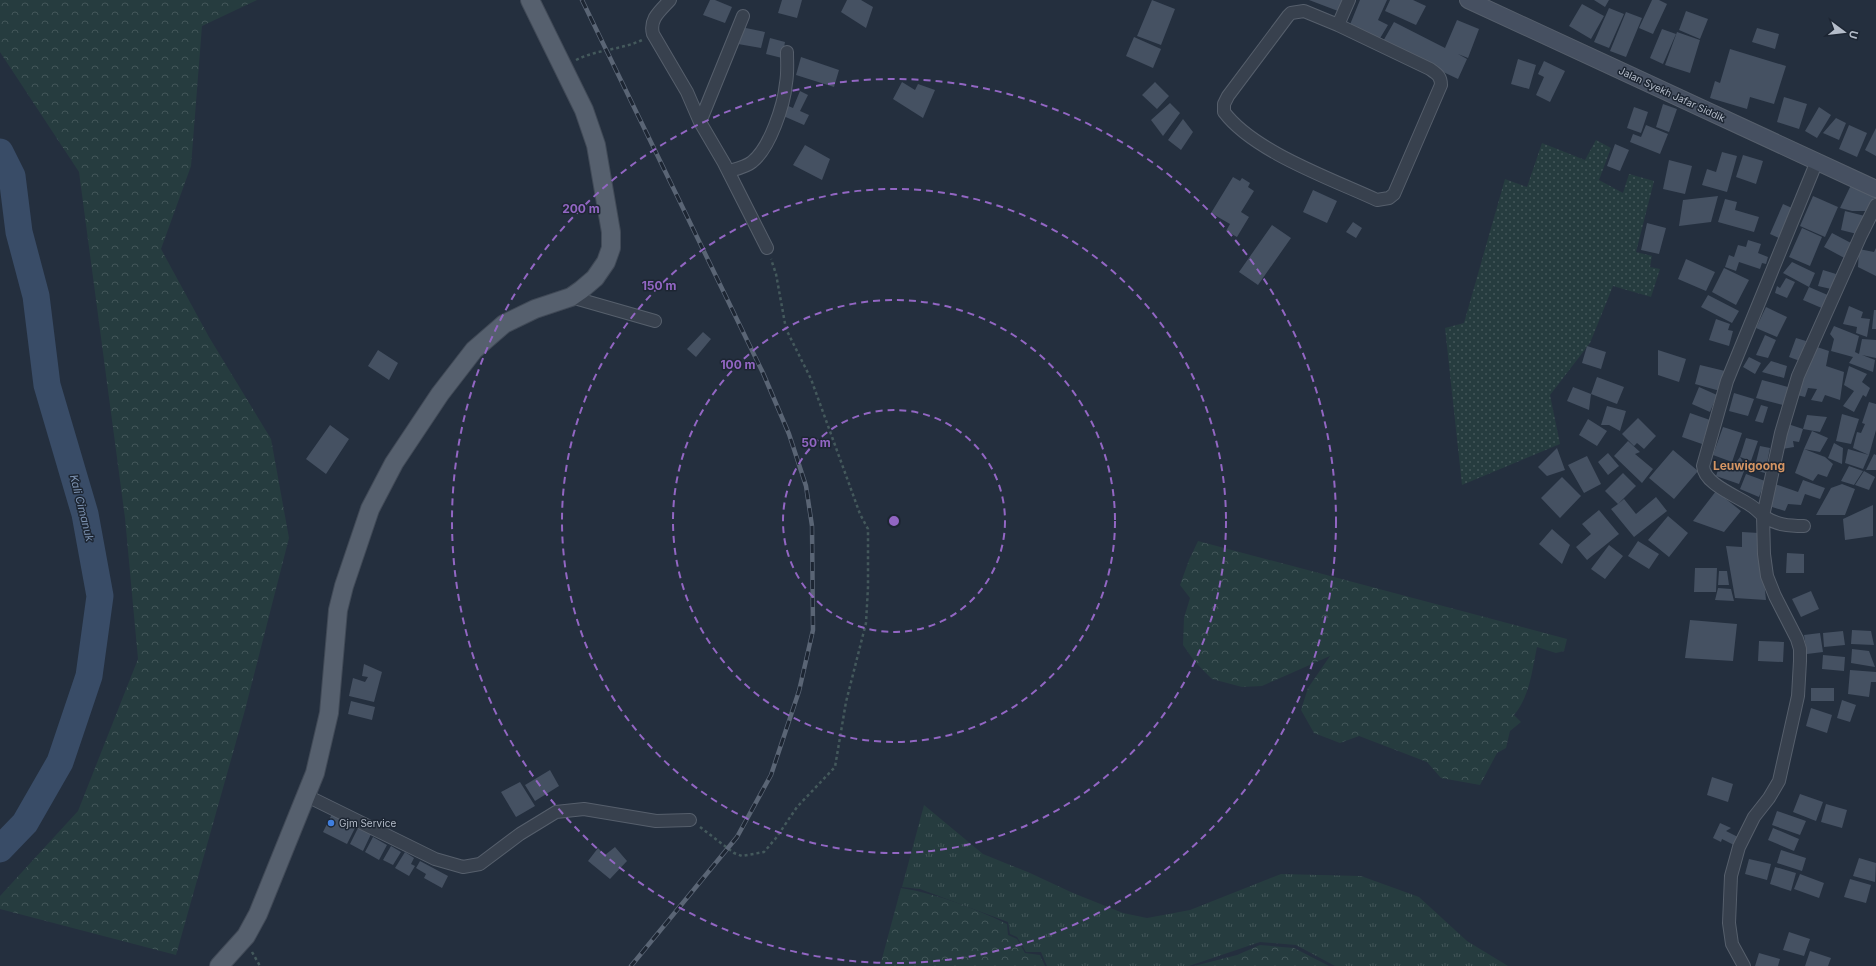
<svg xmlns="http://www.w3.org/2000/svg" width="1876" height="966" viewBox="0 0 1876 966" font-family="Inter,sans-serif">
<defs>
<pattern id="grass-tufts" width="24" height="20" patternUnits="userSpaceOnUse"><rect width="24" height="20" fill="#263c3f"/><path d="M3 7l-1-3M5 7V3M7 7l1-3M15 17l-1-3M17 17v-4M19 17l1-3" fill="none" stroke="#435659"/></pattern>
<pattern id="forest-crowns" width="20" height="18" patternUnits="userSpaceOnUse"><rect width="20" height="18" fill="#263c3f"/><path d="M2 6a3 3 0 1 1 6 0M12 15a3 3 0 1 1 6 0" fill="none" stroke="#435659"/></pattern>
<pattern id="park-dots" width="8" height="8" patternUnits="userSpaceOnUse"><rect width="8" height="8" fill="#263c3f"/><path d="M2 2h.1M6 6h.1" fill="none" stroke="#435659" stroke-width="1.8" stroke-linecap="round"/></pattern>
</defs>
<rect width="100%" height="100%" fill="#242f3e"/>
<path fill="url(#grass-tufts)" d="M924 805 983 854 1030 873 1073 893 1123 913 1147 918 1190 910 1281 874 1361 876 1419 897 1467 941 1508 966H1335L1296 945 1260 942 1189 966H1047L1041 952H1026L1017 937 1010 934 1008 922 920 889 902 887Z"/>
<path fill="url(#forest-crowns)" d="M0 0H257L202 26 191 166 161 249 209 337 271 439 289 538 245 710 176 955 0 909V896L78 811 138 659 125 518 79 172 0 52Z
M1198 541 1567 639 1564 651 1556 653 1537 647C1532 670 1530 696 1514 715L1521 722 1510 731 1506 748 1497 753 1480 785 1441 778 1427 762 1359 736 1340 743 1314 733 1301 710 1308 688 1330 656 1262 686 1242 687 1212 679 1195 662 1183 645 1184 618 1190 598 1180 585 1189 560Z
M901 888C938 894 974 908 1007 924L1008 935 1017 939 1025 953 1040 955 1045 966H880Z
M1260 945 1294 948 1329 966H1194L1237 955Z"/>
<path fill="url(#park-dots)" d="M1596 140 1611 148 1599 180 1623 193 1629 174 1654 181 1636 252 1652 256 1650 267 1660 269 1651 297 1613 286 1590 343 1550 395 1560 444 1462 485 1445 328 1464 323 1505 179 1527 187 1542 143 1585 160Z"/>
<g fill="none" stroke-linecap="round" stroke-linejoin="round">
<path stroke="#394c67" stroke-width="27" d="M0 152 12 176 19 232 36 296 47 385 85 514 100 596 89 676 60 762 25 823 0 849"/>
</g>
<path fill="#455162" d="M710 0H715L732 7 725 23 703 15Z
M782 0H802L797 18 778 13Z
M847 0H861L873 7 866 28 841 12Z
M1152 0 1175 9 1161 45 1137 36Z
M1309 0H1342L1338 11Z
M1360 0H1387L1378 20 1388 25 1379 40 1349 27Z
M1390 0H1413L1426 6 1416 25 1385 11Z
M1594 0H1609L1605 7Z
M1652 0H1659L1667 4 1653 34 1639 28Z
M1582 4 1604 16 1591 39 1569 26Z
M1609 8 1624 14 1609 48 1594 42Z
M1686 11 1708 19 1700 39 1679 30Z
M1626 12 1642 18 1626 57 1610 51Z
M1457 20 1479 29 1468 58 1458 54 1467 59 1458 79 1382 43 1394 22 1445 48Z
M741 27 765 32 761 48 738 44Z
M1757 28 1779 34 1775 49 1752 42Z
M1662 29 1676 34 1663 64 1650 58Z
M1677 32 1700 40 1690 73 1665 65Z
M1134 37 1161 49 1153 68 1126 56Z
M770 38 785 42 782 58 766 54Z
M1730 49 1786 66 1774 104 1750 97 1747 109 1710 98 1715 81 1720 83Z
M801 57 839 70 834 87 796 75Z
M1518 59 1536 65 1529 89 1511 84Z
M1544 61 1565 71 1550 102 1536 95 1544 77 1538 74Z
M902 82 915 90 918 84 935 90 923 118 893 99Z
M1155 82 1169 96 1157 109 1142 95Z
M800 91 808 95 800 111 809 115 804 125 781 115 786 105 793 108Z
M1784 97 1807 104 1799 129 1777 122Z
M1170 103 1180 113 1163 136 1151 120Z
M1663 104 1677 109 1669 132 1656 127Z
M1634 107 1648 112 1641 133 1627 128Z
M1819 107 1831 115 1817 138 1805 131Z
M1836 118 1846 123 1839 140 1823 133Z
M1183 119 1193 132 1181 150 1168 140Z
M1646 125 1668 134 1660 154 1630 142 1633 134 1641 137Z
M1849 125 1867 133 1857 157 1839 149Z
M1876 128V156L1865 150Z
M1615 144 1629 150 1620 171 1607 166Z
M805 145 830 159 822 180 793 165Z
M1722 152 1737 156 1727 192 1702 185 1707 169 1716 172Z
M1743 155 1763 161 1756 184 1736 177Z
M1669 160 1692 166 1685 194 1663 189Z
M1233 177 1240 181 1242 178 1250 183 1248 187 1254 191 1241 212 1249 217 1237 237 1226 231 1230 224 1211 213Z
M1851 185 1874 197 1868 211H1852L1840 208Z
M1313 190 1337 201 1327 223 1303 212Z
M1718 196 1711 222 1679 226 1683 200Z
M1813 196 1838 207 1825 237 1800 226Z
M1725 199 1737 202 1735 210 1759 217 1754 232 1718 222Z
M1783 204 1792 208 1781 239 1770 234Z
M1845 211 1865 216 1861 235 1841 230Z
M1353 222 1362 228 1356 238 1346 232Z
M1647 223 1666 228 1659 254 1641 250Z
M1272 225 1291 238 1258 285 1239 272Z
M1802 228 1822 237 1810 266 1789 257Z
M1832 233 1851 243 1850 261 1824 247Z
M1748 240 1761 244 1758 253 1768 257 1766 264 1762 263 1760 269 1739 262 1736 271 1725 267 1729 255 1734 257 1738 245 1746 247Z
M1876 248V276L1858 267 1859 249 1874 252Z
M1686 259 1715 272 1706 291 1678 279Z
M1792 262 1815 273 1809 287 1783 273Z
M1724 268 1749 280 1736 305 1712 292Z
M1823 270 1836 274 1831 289 1818 286Z
M1786 278 1795 282 1787 298 1775 293 1777 286 1780 288Z
M1809 287 1830 296 1824 309 1803 300Z
M1708 295 1739 311 1732 323 1701 307Z
M1849 306 1863 312 1861 318 1870 319 1867 337 1856 333 1857 327 1843 324Z
M1766 307 1787 317 1777 337 1756 328Z
M1874 310H1876V329H1872Z
M1716 319 1730 324 1728 330 1733 331 1729 346 1709 340Z
M1834 326 1859 336 1855 352 1859 354 1862 339 1876 340V358L1862 355 1875 360 1873 372 1849 363 1853 357 1831 351 1834 339 1830 334Z
M703 332 711 339 696 357 687 349Z
M1765 335 1776 340 1768 358 1756 355Z
M1796 338 1806 341 1800 361 1789 357Z
M1587 346 1606 352 1601 369 1582 363Z
M1814 346 1829 351 1826 366 1844 372 1840 400 1825 395 1822 402 1811 400 1817 389 1808 388 1805 397 1793 394Z
M378 350 398 363 389 380 368 366Z
M1658 350 1686 359 1679 382 1658 375Z
M1749 357 1761 363 1755 374 1743 367Z
M1771 361 1787 366 1784 378 1762 372Z
M1700 365 1725 371 1720 391 1695 384Z
M1849 366 1867 374 1862 382 1870 388 1866 397 1863 395 1854 412 1843 406 1854 391 1844 385Z
M1597 377 1624 387 1617 404 1591 394Z
M1762 380 1788 387 1783 405 1756 398Z
M1573 387 1591 394 1589 410 1567 401Z
M1699 387 1717 395 1710 412 1692 404Z
M1734 393 1754 399 1748 416 1729 411Z
M1869 402 1876 404V430L1869 455 1853 448 1857 432 1861 433 1865 424 1862 423Z
M1761 405 1768 407 1763 423 1755 421Z
M1607 406 1626 411 1620 431 1609 425H1601Z
M1690 413 1710 420 1702 444 1682 437Z
M1842 414 1859 419 1851 444 1836 441Z
M1807 415 1827 417 1820 432 1803 429Z
M1638 418 1656 436 1644 449 1637 443 1634 446 1622 434Z
M1588 419 1607 431 1597 446 1579 435Z
M1788 424 1803 429 1799 442 1793 441 1794 447 1782 449Z
M330 425 349 439 326 474 306 459Z
M1723 427 1742 433 1732 462 1713 455Z
M1812 431 1828 438 1820 452 1804 449Z
M1746 438 1758 441 1751 461 1740 457Z
M1628 441 1640 452 1635 454 1653 469 1642 483 1614 456Z
M1834 443 1843 448 1842 464 1828 458Z
M1760 446 1770 448 1765 473 1754 470Z
M1557 448 1565 470 1547 476 1538 467Z
M1804 449 1825 457 1833 464 1827 477 1818 474 1813 481 1795 473Z
M1848 449 1869 455 1863 469 1845 463Z
M1673 450 1698 471 1674 499 1649 478Z
M1608 453 1619 466 1608 475 1598 462Z
M1874 454 1876 455V470H1866Z
M1587 456 1601 484 1584 493 1568 465Z
M1740 457 1746 466 1739 484 1716 476 1720 464 1732 468Z
M1849 466 1863 471 1854 485 1841 481Z
M1864 471 1875 477 1869 490 1855 485Z
M1623 473 1636 486 1618 504 1624 499 1636 514 1656 497 1667 511 1634 537 1611 509 1618 504 1605 491Z
M1746 474 1765 481 1759 497 1740 489Z
M1562 477 1581 496 1560 518 1541 498Z
M1803 480 1825 488 1820 499 1805 494 1801 505 1788 504 1785 511 1772 507 1769 513 1772 483 1798 492Z
M1842 484 1855 489 1845 515H1816L1831 488Z
M1716 491 1741 511 1724 532 1693 521Z
M1873 505V536L1845 540 1843 519Z
M1599 510 1619 534 1587 560 1576 547 1591 534 1582 524Z
M1668 516 1688 533 1669 557 1648 540Z
M1552 529 1570 545 1562 564 1539 544Z
M1742 532 1759 533 1766 600 1735 598 1726 546 1742 547Z
M1638 541 1659 554 1649 569 1628 556Z
M1609 545 1623 556 1605 579 1591 569Z
M1787 553 1804 554V573H1786Z
M1695 568H1717L1716 592H1694Z
M1719 571H1727L1729 585H1718Z
M1718 588 1731 589 1734 601 1715 600Z
M1811 591 1819 609 1801 617 1792 599Z
M1690 620 1737 624 1733 661 1685 658Z
M1852 630 1871 631 1874 645 1851 644Z
M1843 631 1845 645 1824 647 1823 633Z
M1820 633 1823 652 1807 654 1804 635Z
M1759 641 1784 642 1783 662 1758 661Z
M1852 649 1869 651 1875 667 1851 663Z
M1823 655 1845 657 1844 671 1822 669Z
M364 664 382 672 374 702 349 696 353 678 365 682 368 677 362 676Z
M1850 670 1876 672V682H1871L1869 697 1848 694Z
M1811 688H1834V701H1811Z
M1842 700 1856 705 1850 722 1837 718Z
M351 701 375 707 372 720 348 714Z
M1811 708 1832 715 1827 733 1806 726Z
M550 770 559 786 535 801 525 785Z
M1712 777 1733 784 1728 802 1707 795Z
M520 782 535 806 516 817 501 792Z
M1800 794 1823 802 1816 821 1793 812Z
M1826 804 1847 810 1842 828 1821 822Z
M1777 811 1806 821 1800 835 1772 825Z
M333 812 357 824 347 844 323 832Z
M1720 823 1731 828 1726 831 1740 838 1736 846 1722 839 1721 842 1713 838Z
M359 826 372 832 363 851 350 844Z
M1773 828 1799 839 1794 851 1768 840Z
M373 837 387 845 379 860 365 852Z
M391 846 401 852 393 865 383 860Z
M615 847 627 861 610 879 588 861 598 848 605 855Z
M1781 850 1806 858 1802 871 1777 863Z
M405 852 414 858 411 864 415 866 409 876 395 868Z
M1859 858 1876 863 1875 882 1853 876Z
M1749 859 1771 864 1767 880 1745 874Z
M420 861 448 876 442 888 424 878 426 874 416 868Z
M1775 867 1796 873 1791 891 1770 884Z
M1800 874 1824 883 1819 898 1794 889Z
M1850 879 1871 885 1866 903 1844 897Z
M1789 932 1810 939 1804 956 1783 950Z
M1810 951 1831 958 1828 966H1805Z
M1759 953 1780 959 1778 966H1755Z"/>
<g fill="none" stroke-linecap="round" stroke-linejoin="round">
<defs>
<path id="minor" d="M670 0C660 11 649 19 653 34L687 92 700 122 724 163 767 248
M1304 11 1338 25 1430 69C1437 74 1441 76 1441 85L1394 194 1389 198 1377 200C1332 179 1254 152 1224 112V104L1228 96 1288 16 1291 13Z
M1338 25 1349 0
M700 122 743 16
M729 171C736 169 746 167 752 162 770 148 784 105 786 83 788 73 787 62 787 52
M571 297 655 321
M1804 526C1788 526 1777 525 1763 516L1781 433 1798 376 1861 235 1876 205
M307 796 435 859 463 867 480 864 520 834 556 812 584 809 656 821 690 820
M1744 966 1732 944 1729 923 1731 876 1739 847 1754 817 1769 798 1779 781 1798 696 1800 661V649L1797 639 1775 596 1767 576 1764 554 1763 516C1759 512 1755 508 1750 505 1737 496 1704 484 1703 466L1727 381 1817 161"/>
<path id="secondary" d="M1468 0 1876 189"/>
<path id="primary" d="M219 966 246 936 258 914 315 773 329 713 338 610 344 586 370 509 394 463 440 394 474 350 504 324 535 309 571 297 581 290 595 278 606 262 611 248V232L596 145 584 110 530 0"/>
</defs>
<use href="#minor" stroke="#565f6c" stroke-width="14"/>
<use href="#secondary" stroke="#565f6c" stroke-width="18"/>
<use href="#primary" stroke="#414a57" stroke-width="20"/>
<path stroke="#44595c" stroke-width="2.5" stroke-dasharray="3 3" stroke-linecap="butt" d="M576 60C598 49 621 50 642 40
M700 827 734 853 742 856 764 852 776 838 797 807 835 767 846 702 866 623 868 587V529L860 514 811 379 786 329 776 274 771 259
M252 952 260 966"/>
<use href="#minor" stroke="#38414e" stroke-width="12"/>
<use href="#secondary" stroke="#465061" stroke-width="16"/>
<use href="#primary" stroke="#56606e" stroke-width="18"/>
<defs>
<path id="rail" d="M582 0 763 373 789 434 806 486 812 526 813 630 799 691 771 775 737 837 631 966"/>
</defs>
<use href="#rail" stroke="#5a6575" stroke-width="4.5"/>
<use href="#rail" stroke="#1d2633" stroke-width="3" stroke-dasharray="9" stroke-linecap="butt"/>
</g>
<g fill="none" stroke="#9266c3" stroke-width="2" stroke-dasharray="7 5">
<circle cx="894" cy="521" r="111"/>
<circle cx="894" cy="521" r="221"/>
<circle cx="894" cy="521" r="332"/>
<circle cx="894" cy="521" r="442"/>
</g>
<circle fill="#3f7fe0" stroke="#1d2633" stroke-width="1.5" cx="331" cy="823" r="4"/>
<g text-anchor="middle" dominant-baseline="central" stroke-width="3" stroke-linejoin="round" paint-order="stroke">
<g font-size="10" fill="#b4bcc9" stroke="#1d2633">
<text transform="translate(1672 94) rotate(25)">Jalan Syekh Jafar Siddik</text>
</g>
<g font-size="10" fill="#b4bcc9" stroke="#1d2633" text-anchor="start">
<text x="339" y="823">Gjm Service</text>
</g>
<g font-size="11" font-style="italic" fill="#7c92b1" stroke="#1d2633">
<text transform="translate(82 508) rotate(76)">Kali Cimanuk</text>
</g>
<g font-size="12" font-weight="bold" fill="#d59563" stroke="#1d2633">
<text x="1749" y="465">Leuwigoong</text>
</g>
</g>
<circle cx="894" cy="521" r="6" fill="#9266c3" stroke="#1d2633" stroke-width="2"/>
<g font-size="12" text-anchor="middle" font-weight="bold" fill="#9266c3" stroke="#1d2633" stroke-width="3" stroke-linejoin="round" paint-order="stroke">
<text x="581" y="213">200 m</text>
<text x="659" y="290">150 m</text>
<text x="738" y="369">100 m</text>
<text x="816" y="447">50 m</text>
</g>
<g transform="translate(1844 32) rotate(105)" stroke="#1d2633" stroke-width="3" paint-order="stroke">
<path d="M0-3L7 15L0 10L-7 15Z" fill="#b4bcc9"/>
<text y="-6" font-size="11" font-weight="bold" text-anchor="middle" fill="#b4bcc9">U</text>
</g>
</svg>
